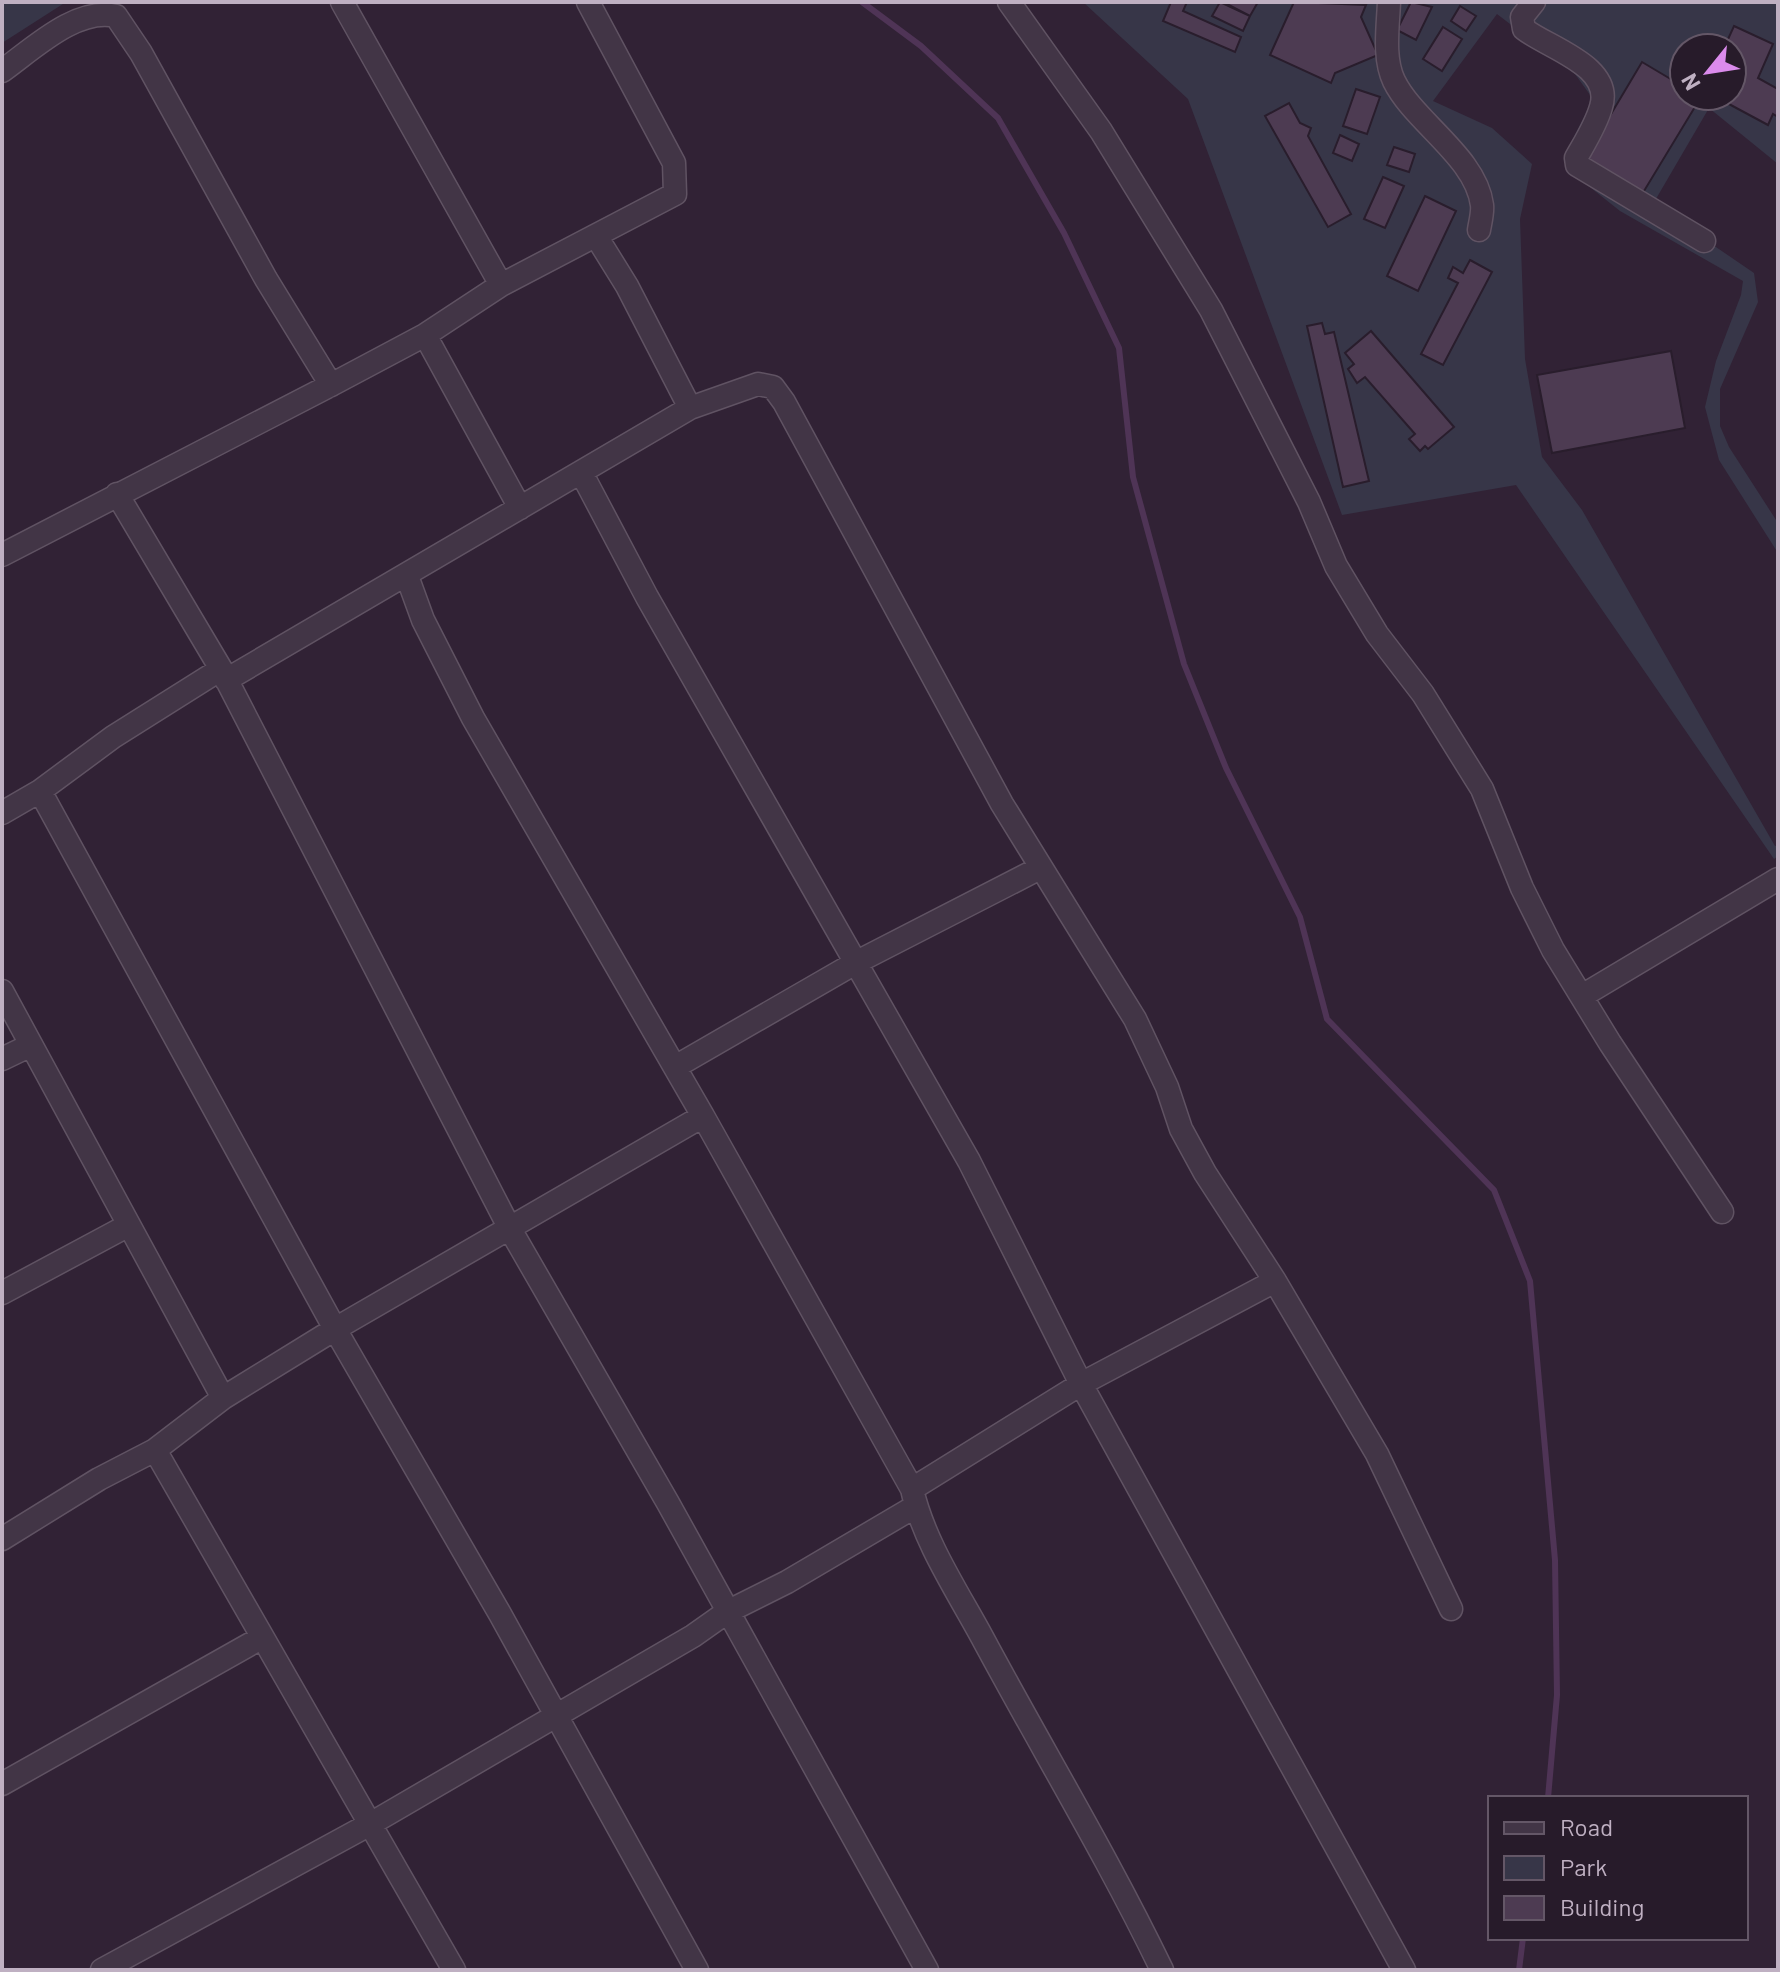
<svg xmlns="http://www.w3.org/2000/svg" width="1780" height="1972" viewBox="0 0 1780 1972" font-family="Barlow,sans-serif">
<rect width="100%" height="100%" fill="#312235"/>
<path fill="#373648" fill-rule="evenodd" d="M2 2H66L2 43Z
M1083 2H1778V164L1709 108 1653 204 1754 273 1758 302 1720 389V426L1729 447 1778 523V553L1719 460 1705 407 1716 361 1741 295 1743 281 1620 211 1566 168 1571 143 1593 99 1575 74 1497 14 1433 101 1492 128 1532 164 1520 219 1525 359 1542 457 1582 510 1775 846 1778 845V856L1774 859 1516 485 1342 515 1188 99ZM1684 48H1732V96H1684Z"/>
<g fill="none" stroke-linecap="round" stroke-linejoin="round">
<path stroke="#4f3456" stroke-width="6" d="M862 2 921 46 998 118 1064 233 1119 348 1133 477 1184 664 1226 768 1300 917 1327 1019 1494 1190 1530 1281 1555 1560 1557 1695 1548 1798
M1519 1970 1523 1938"/>
</g>
<path fill="#4d3b52" stroke="#291d2c" stroke-width="2" d="M1171 2H1187L1183 11 1241 37 1235 52 1163 21Z
M1220 2 1250 16 1243 31 1212 16Z
M1223 2H1258L1250 16Z
M1294 2 1366 5 1361 17 1378 55 1335 73 1331 83 1270 55Z
M1411 2 1432 7 1416 40 1397 30Z
M1460 6 1476 16 1466 31 1451 21Z
M1734 26 1773 44 1758 78 1778 89V117L1773 114 1768 125 1714 96H1732V48H1724Z
M1443 27 1462 39 1442 71 1423 59Z
M1642 62 1684 87V96L1701 97 1641 196 1583 161Z
M1356 89 1380 97 1367 134 1343 126Z
M1289 103 1300 123 1311 128 1308 136 1351 214 1328 227 1265 116Z
M1340 135 1359 144 1352 161 1333 153Z
M1394 147 1415 154 1409 172 1387 165Z
M1383 177 1404 186 1385 228 1364 219Z
M1425 196 1456 211 1418 291 1387 276Z
M1470 260 1492 272 1443 365 1421 354 1458 283 1448 278 1453 267 1463 273Z
M1322 323 1325 334 1334 332 1369 481 1343 487 1307 326Z
M1371 331 1454 427 1428 449 1425 446 1420 451 1409 439 1415 434 1365 377 1357 383 1348 369 1354 364 1345 353Z
M1671 351 1685 428 1552 453 1537 375Z"/>
<g fill="none" stroke-linecap="round" stroke-linejoin="round">
<defs>
<path id="minor" d="M342 2 501 285
M1009 2 1101 131 1211 310 1309 502 1336 566 1377 634 1423 694 1482 789 1522 888 1553 950 1610 1043 1722 1212
M1389 2C1388 27 1383 58 1394 81 1414 122 1476 157 1482 205 1483 213 1480 223 1479 230
M1534 2 1522 17 1524 29C1548 48 1614 66 1601 107 1596 125 1585 142 1576 158L1577 165 1704 241
M2 71C33 49 76 7 116 16L141 53 266 279 331 385
M596 236 627 286 690 408
M425 335 520 508
M582 474 647 597 969 1161 1081 1384 1404 1970
M117 494 221 669 510 1229 668 1503 927 1970
M2 555 331 385 425 335 501 285 675 194 674 163 588 2
M221 669 113 737 40 791 335 1329 500 1614 697 1970
M226 680 690 408 758 384 773 387 784 402 1002 804 1135 1019 1167 1087 1181 1129 1205 1173 1275 1281 1377 1454 1451 1609
M2 813 40 791
M2 991 223 1398 155 1450 454 1970
M1582 996 1778 879
M2 1059 31 1045
M675 1067 857 962 1040 868
M703 1116 912 1489C923 1540 957 1591 982 1637 1042 1749 1107 1856 1162 1970
M2 1293 127 1226
M223 1398 335 1329 703 1116 473 718 423 620 407 576
M912 1489 1081 1384 1275 1281
M2 1539 99 1479 155 1450
M2 1784 261 1638
M102 1970 372 1823 693 1636 727 1612 787 1582 916 1506"/>
</defs>
<use href="#minor" stroke="#605363" stroke-width="25"/>
<use href="#minor" stroke="#423546" stroke-width="22"/>
</g>
<rect width="1780" height="1972" fill="none" stroke="#bfb0c2" stroke-width="8"/>
<rect x="1488" y="1796" width="260" height="144" fill="#271b2a" stroke="#645767" stroke-width="2"/>
<rect x="1504" y="1822" width="40" height="12" fill="#423546" stroke="#645767" stroke-width="2"/>
<text x="1560" y="1836" font-size="24" fill="#bfb0c2">Road</text>
<rect x="1504" y="1856" width="40" height="24" fill="#373648" stroke="#645767" stroke-width="2"/>
<text x="1560" y="1876" font-size="24" fill="#bfb0c2">Park</text>
<rect x="1504" y="1896" width="40" height="24" fill="#4d3b52" stroke="#645767" stroke-width="2"/>
<text x="1560" y="1916" font-size="24" fill="#bfb0c2">Building</text>
<g transform="translate(1708 72) rotate(240)"><circle r="38" fill="#271b2a" stroke="#645767" stroke-width="2"/>
<path d="M0-6L14 30L0 20L-14 30Z" fill="#db8bec"/>
<text y="-12" font-size="22" font-weight="bold" text-anchor="middle" fill="#bfb0c2">N</text>
</g>
</svg>
